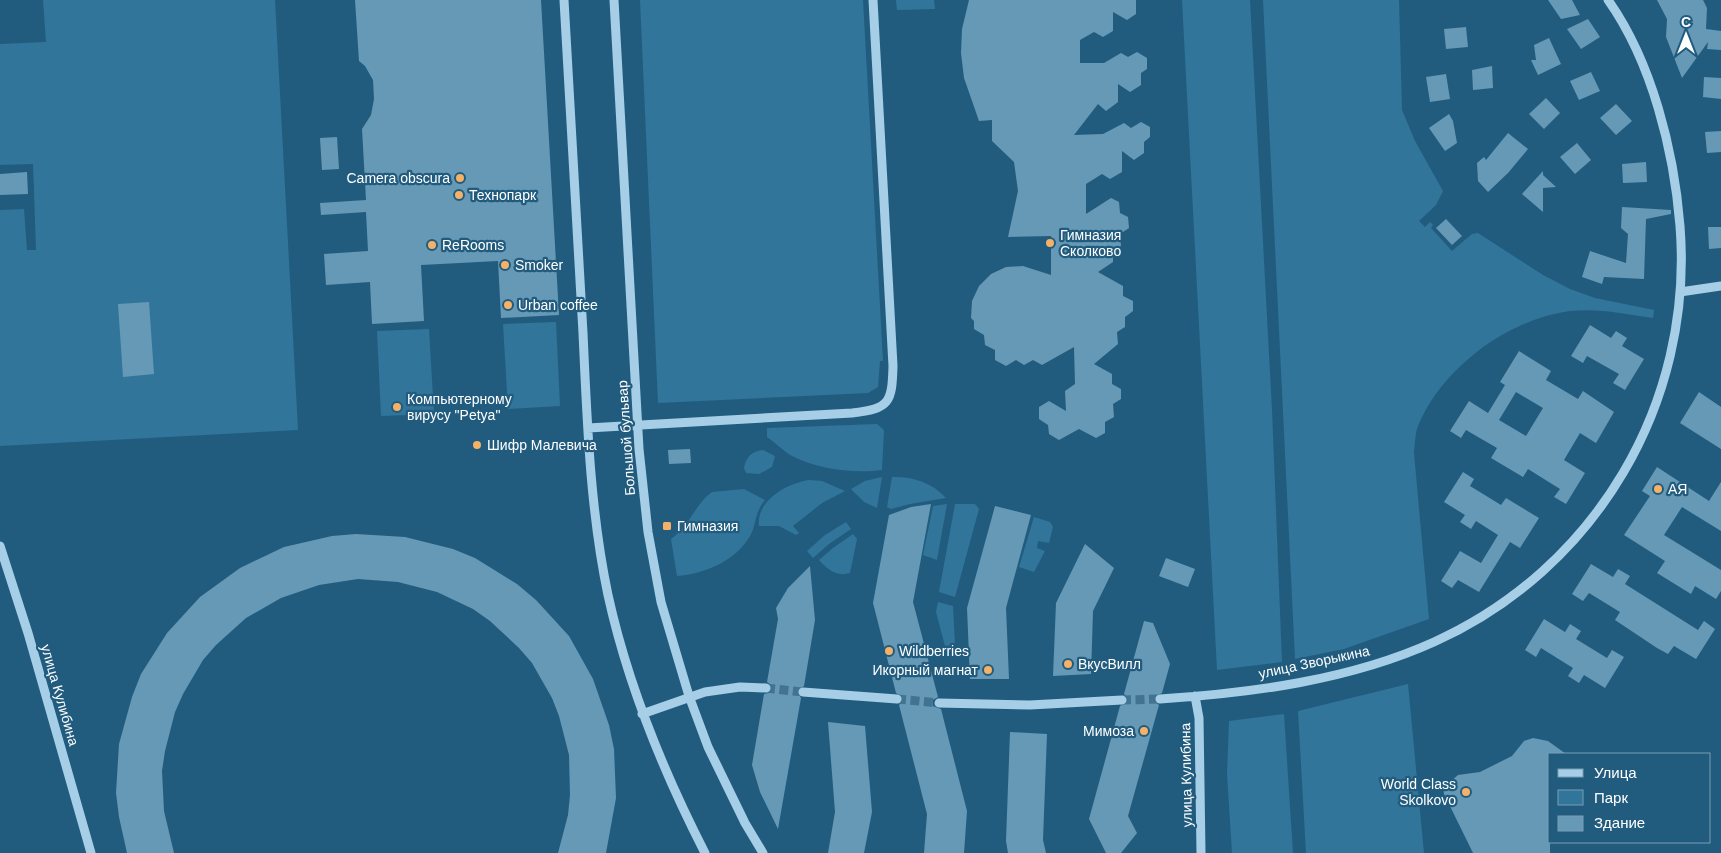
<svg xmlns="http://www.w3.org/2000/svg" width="1721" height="853" viewBox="0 0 1721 853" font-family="Arial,sans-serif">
<rect width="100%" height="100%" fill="#215c7f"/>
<path fill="#31759b" d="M43 0H275L298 430 0 446V210L24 209 27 250H36L33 164 0 165V44L46 42Z
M640 0H863L883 361H880L878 387 868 393 658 403Z
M896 0H934L935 9 897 10Z
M1182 0H1250L1272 410 1282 662 1217 670Z
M1263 0H1399L1402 110 1415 141 1443 191 1436 205 1419 221 1425 227 1430 222 1433 225 1431 228 1452 251 1472 234 1478 233 1543 275 1570 289 1595 298 1654 310 1653 318C1626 314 1598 308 1570 311 1508 319 1442 368 1418 426 1415 434 1415 444 1414 453L1429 619 1344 649 1295 659Z
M556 322 560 406 508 409 503 324Z
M429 329 434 414 381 416 377 331Z
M877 424 884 430 882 470C855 474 817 469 792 456 783 451 776 443 767 437V428Z
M763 450 775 456 772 467 759 474 746 473 744 468C746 457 752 451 763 450Z
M882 477 877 508 864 502 851 489 865 481Z
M892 477C912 476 933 483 946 498L910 504 891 509 887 507Z
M809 480 822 481 845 491 822 503 793 526 799 533 796 535 779 526H759C756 500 788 483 809 480Z
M744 489 765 500C754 513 757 524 750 536 736 561 704 574 677 576L671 539C691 525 694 505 712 492Z
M947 504 937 560 923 555 933 506Z
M955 504H975L979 509 955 597 939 592Z
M1034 517 1050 522 1053 527 1049 543 1038 541 1037 548 1045 551 1034 572 1019 567Z
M846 522 851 529 829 544 813 558 807 551 825 535Z
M853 534 857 539 850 573C837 577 828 570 819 560L833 548Z
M938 602 953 606 955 645 945 646 936 612Z
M1408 684 1424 853H1306L1298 711Z
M1284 714 1293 853H1232L1227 774 1229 721Z"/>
<path fill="#6699b6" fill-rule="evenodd" d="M355 0H541L559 315 501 318 498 261 421 265 424 321 372 324 370 282 326 285 324 254 368 251 366 212 321 215 320 203 366 200 362 129 371 115 374 99 373 80 365 66 359 61Z
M969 0H1136V14L1127 20 1113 12V31L1103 37 1094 32 1080 40V63H1104L1121 53 1128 57 1137 52 1147 58V69L1141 73V85L1130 92 1118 84V102L1106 111 1098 104 1074 135 1103 134 1124 123 1131 128 1141 122 1150 127V137L1144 142V153L1134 160 1122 151V172L1110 179 1102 174 1086 184V214L1111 198 1119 202 1120 213 1128 217 1129 228 1120 234 1121 246 1113 250V262L1098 272 1123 286V296L1133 301V311L1125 317V327L1117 332 1118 344 1094 364 1112 374V384L1121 389V399L1113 404 1114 417 1105 422V433L1096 438 1079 429 1059 440 1049 434 1048 425 1039 419V407L1049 401 1066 411 1065 391 1075 384 1074 347 1042 365 1033 360 1024 365 1016 360 1006 366 995 360V350L985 345 984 335 974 329V321L971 318 972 301 979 286 991 274 1006 267 1023 266 1051 275V236L1008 237 1018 191 1014 162 992 141V120L979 121 964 78 961 53 962 29Z
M1548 0H1572L1580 15 1561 19Z
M1657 0H1703L1707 8 1706 29 1721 31V50L1707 49 1708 42 1682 78 1666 37 1667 19Z
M1588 19 1600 37 1581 49 1567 29Z
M1466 27 1468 47 1446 49 1444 29Z
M1549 38 1561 64 1538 75 1531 60H1536L1534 45Z
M1492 66 1493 88 1473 90 1472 70Z
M1591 72 1600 91 1579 100 1570 81Z
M1446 74 1450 99 1430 102 1426 77Z
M1704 77 1721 78V99L1703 97Z
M1546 98 1560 113 1544 129 1529 114Z
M1616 104 1632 121 1616 135 1600 118Z
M1449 114 1453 121 1457 143 1445 151 1429 128Z
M1721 131V152L1707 153 1705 132Z
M1508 133 1528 149 1508 173 1488 192 1478 181 1477 163 1484 157 1486 160Z
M337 137 339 169 322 170 320 138Z
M1577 143 1591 160 1575 174 1560 157Z
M1646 162 1647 182 1623 183 1622 164Z
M1543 171V175L1556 187 1543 188V212L1522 194Z
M27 172 28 194 0 195V174Z
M1622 207 1671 210V214L1646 219 1644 279 1604 277 1602 284 1582 277 1590 251 1626 263 1628 234 1621 228Z
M1446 219 1462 236 1452 245 1436 228Z
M1708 227H1721V248L1709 249Z
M149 302 154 374 123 377 118 304Z
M1590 325 1611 338 1616 331 1627 338 1622 346 1644 359 1625 390 1613 383 1619 374 1587 356 1583 363 1571 356Z
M1519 351 1551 371 1546 380 1578 399 1583 391 1614 412 1596 443 1580 433 1564 460 1585 473 1566 504 1554 497 1560 489 1528 469 1523 477 1491 458 1497 448 1466 430 1461 438 1450 431 1469 401 1488 413 1505 385 1500 382ZM1516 392 1543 408 1526 436 1499 420Z
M1699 392 1721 407V449L1680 423Z
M690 449 691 463 669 464 668 450Z
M1657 467 1709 501 1721 482V531L1682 507 1664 535 1721 570V591L1716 599 1695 586 1691 594 1657 573 1665 561 1624 535 1650 496 1642 491Z
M1463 472 1474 479 1470 486 1501 505 1506 498 1539 518 1520 548 1510 542 1479 592 1458 580 1452 588 1441 581 1460 551 1481 563 1498 535 1476 521 1471 529 1460 522 1465 515 1444 502Z
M931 504 913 602 938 697 933 700V706L941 709 967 811 964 853H924L927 814 899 705 902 702 903 697 896 693 873 603 889 515 911 507Z
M995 506 1031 515 1006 608 1009 679H970L967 608Z
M356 534 405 537 453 549 475 558 517 584 536 600 569 636 593 679 609 725 614 749 616 798 606 853H558L568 815 570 795 569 755 559 716 552 698 532 663 519 648 490 621 473 609 437 592 398 582 358 579 319 585 281 598 246 618 216 645 203 660 183 694 175 712 165 751 162 771 164 811 174 853H127L119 817 116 793 119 744 132 697 141 674 167 633 200 597 240 568 284 547 332 536Z
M1085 544 1114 568 1093 611 1091 674 1053 676 1056 603Z
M1166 558 1195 569 1188 587 1159 576Z
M1591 564 1613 577 1618 569 1630 576 1625 584 1698 630 1704 621 1715 629 1696 659 1674 646 1668 654 1657 648 1615 620 1620 612 1589 593 1583 601 1572 594Z
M810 566 815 620 804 686 797 691 801 698 778 829 760 792 752 765 764 694 769 693 772 689 771 685 767 682 778 619 776 608 788 588Z
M1544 619 1565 632 1570 624 1581 631 1576 639 1607 658 1612 650 1624 657 1605 688 1584 675 1579 683 1568 676 1573 668 1541 648 1536 657 1525 650Z
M1144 621 1153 623 1170 664 1162 693 1154 697 1155 702 1159 705 1128 816 1137 833 1121 853H1106L1089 819 1120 706 1128 702 1127 697 1124 694Z
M828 722 865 726 872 812 864 853H828L835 812Z
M1010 732 1047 734 1043 840 1046 853H1008L1006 841Z
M1533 738 1548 741 1566 754H1550V853H1473L1444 794 1443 788 1458 775 1480 772 1512 756 1524 741Z"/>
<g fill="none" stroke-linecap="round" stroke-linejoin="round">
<path stroke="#427492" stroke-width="9" stroke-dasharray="9 4.5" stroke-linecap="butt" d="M766 688 803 692
M897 699 939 703
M1122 700 1160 699"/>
<path stroke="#a6cfe7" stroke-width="9" d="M564 0C570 111 576 222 583 333 587 420 590 510 608 595 628 686 663 771 705 853
M614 0 639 449 648 532 661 602 689 696 708 747 745 823 763 853
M1680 292 1721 286
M588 428 852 413C890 409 892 402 893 366L873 0
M0 546 28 633 91 853
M803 692 897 699
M1195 696 1199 718 1201 853
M1160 699C1252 693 1350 680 1434 642 1596 569 1694 403 1680 226 1674 151 1652 62 1608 0
M939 703 1030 705 1122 700
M642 714 705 692 740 687 766 688"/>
</g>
<g fill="#f4b167" stroke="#215c7f" stroke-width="2">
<circle cx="460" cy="178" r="5"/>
<circle cx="459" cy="195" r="5"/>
<circle cx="1050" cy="243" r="5"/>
<circle cx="432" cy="245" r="5"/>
<circle cx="505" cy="265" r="5"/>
<circle cx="508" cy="305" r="5"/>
<circle cx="397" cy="407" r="5"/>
<circle cx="477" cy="445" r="5"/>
<circle cx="1658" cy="489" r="5"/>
<rect x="662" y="521" width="10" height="10" rx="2.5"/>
<circle cx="889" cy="651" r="5"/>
<circle cx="1068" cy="664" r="5"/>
<circle cx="988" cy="670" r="5"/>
<circle cx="1144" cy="731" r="5"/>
<circle cx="1466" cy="792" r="5"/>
</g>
<g text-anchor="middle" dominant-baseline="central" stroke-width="4.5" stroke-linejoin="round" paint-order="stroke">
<g font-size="14" fill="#fff" stroke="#215c7f" text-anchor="start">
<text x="450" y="178" text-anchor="end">Camera obscura</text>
<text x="469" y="195">Технопарк</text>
<text x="1060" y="235">Гимназия<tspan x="1060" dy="16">Сколково</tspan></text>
<text x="442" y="245">ReRooms</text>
<text x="515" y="265">Smoker</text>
<text x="518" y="305">Urban coffee</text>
<text x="407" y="399">Компьютерному<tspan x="407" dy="16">вирусу "Petya"</tspan></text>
<text x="487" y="445">Шифр Малевича</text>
<text x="1668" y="489">АЯ</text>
<text x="677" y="526">Гимназия</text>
<text x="899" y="651">Wildberries</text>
<text x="1078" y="664">ВкусВилл</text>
<text x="978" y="670" text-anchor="end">Икорный магнат</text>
<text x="1134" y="731" text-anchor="end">Мимоза</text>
<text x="1456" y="784" text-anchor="end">World Class<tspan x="1456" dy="16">Skolkovo</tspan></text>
</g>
<g font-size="14" fill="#fff" stroke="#215c7f">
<text transform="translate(626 438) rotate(-94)">Большой бульвар</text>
<text transform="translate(1314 662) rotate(-12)">улица Зворыкина</text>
<text transform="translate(60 695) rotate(74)">улица Кулибина</text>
<text transform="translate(1186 775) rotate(-91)">улица Кулибина</text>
</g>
</g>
<rect x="1548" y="753" width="162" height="90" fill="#215c7f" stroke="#7a9db2"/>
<rect x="1558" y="769" width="25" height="8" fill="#a6cfe7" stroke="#7a9db2"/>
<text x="1594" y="778" font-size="15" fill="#ffffff">Улица</text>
<rect x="1558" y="790" width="25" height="15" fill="#31759b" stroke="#7a9db2"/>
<text x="1594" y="803" font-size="15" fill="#ffffff">Парк</text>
<rect x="1558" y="816" width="25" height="15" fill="#6699b6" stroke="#7a9db2"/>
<text x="1594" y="828" font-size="15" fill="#ffffff">Здание</text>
<g transform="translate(1686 35)" stroke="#215c7f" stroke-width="4" paint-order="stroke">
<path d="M0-4L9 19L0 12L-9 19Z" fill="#ffffff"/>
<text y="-8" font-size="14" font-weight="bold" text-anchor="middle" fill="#ffffff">С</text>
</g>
</svg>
